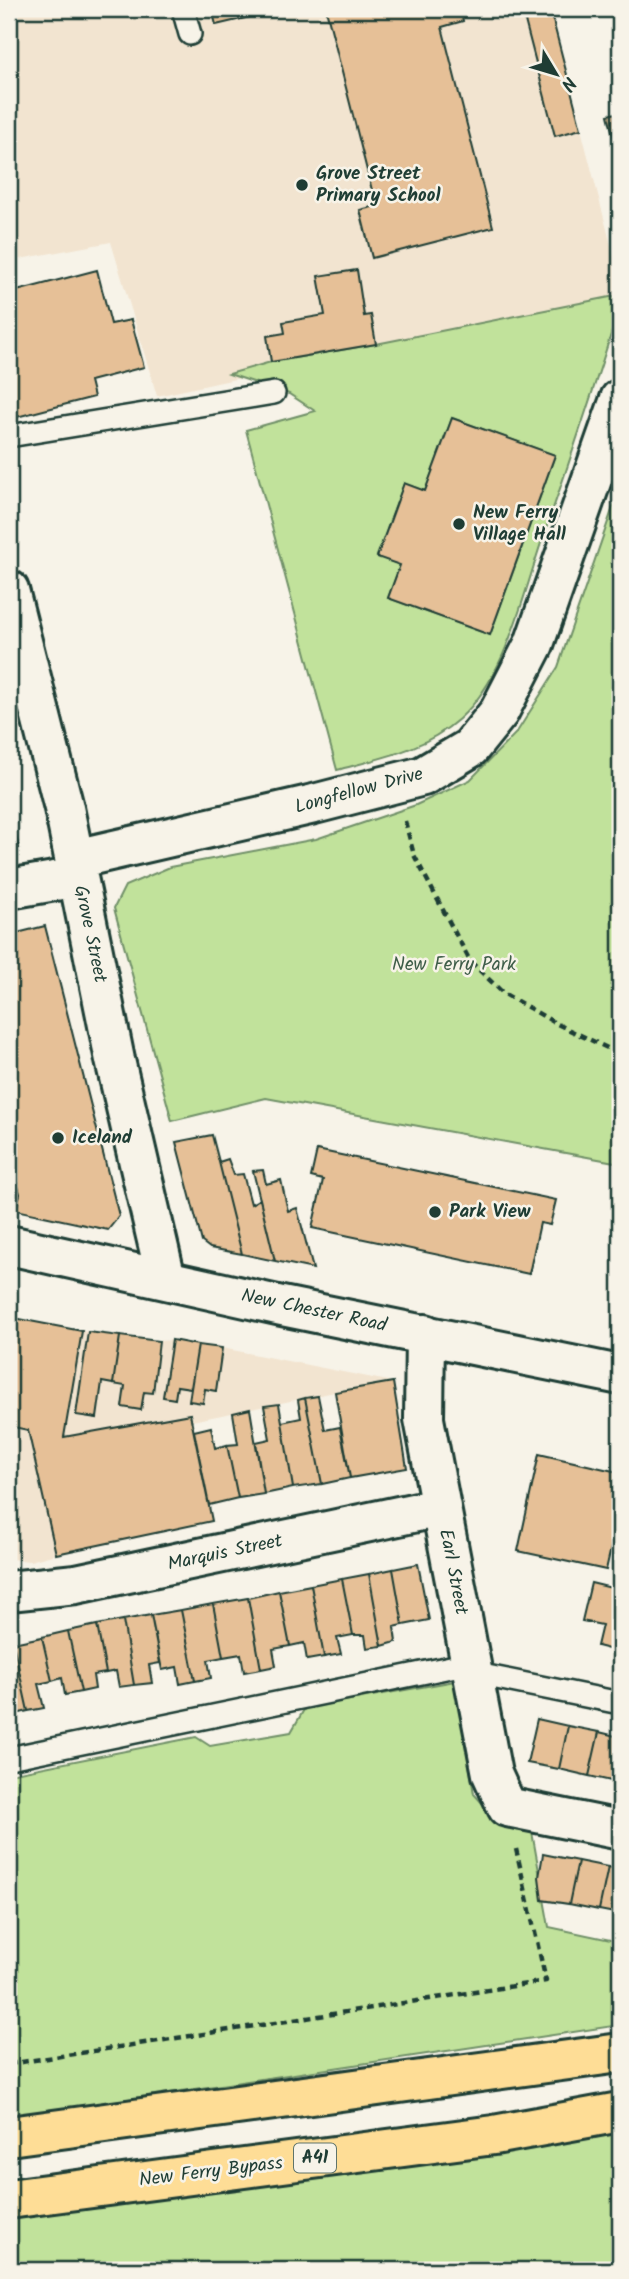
<svg xmlns="http://www.w3.org/2000/svg" width="629" height="2279" viewBox="0 0 629 2279" font-family="Kalam,sans-serif">
<rect width="100%" height="100%" fill="#f7f3e8"/>
<filter id="ink" filterUnits="userSpaceOnUse"><feTurbulence type="fractalNoise" baseFrequency=".0143" numOctaves="2"/><feDisplacementMap in="SourceGraphic" scale="14" xChannelSelector="R" yChannelSelector="G"/><feConvolveMatrix kernelMatrix="1 2 1 2 8 2 1 2 1" color-interpolation-filters="sRGB"/></filter>
<g filter="url(#ink)">
<path fill="#f2e4d0" d="M9 9H550L620 280V295L157 396 111 242 9 261Z
M9 1317 82 1331 159 1341 172 1340 222 1348 393 1382 407 1468 350 1478 335 1392 192 1421 212 1521 56 1554 30 1561 9 1559Z"/>
<path fill="#c1e29b" stroke="#709068" stroke-width="2" fill-rule="evenodd" d="M620 295V306C595 385 569 464 541 543 522 600 505 679 459 719 424 750 381 758 337 770L246 430 315 411 289 394 229 374 271 362 376 344ZM452 418 555 455 490 635 388 598 400 565 377 556 404 484 425 491Z
M620 487V1163L266 1098 172 1121 114 908 125 886 170 867 316 839 416 805 470 780 517 732 558 667Z
M455 1681 474 1794 492 1814 508 1823 532 1832 549 1927 620 1942V2025L9 2117V1774L196 1737 210 1746 291 1732 305 1708Z
M620 2127V2270H9V2220Z"/>
<path fill="#e6c097" stroke="#1f3d34" stroke-width="2" d="M212 9H284L216 25Z
M326 9H460L463 21 442 27 493 227 372 258 360 210 376 206Z
M522 9H550L581 129 555 136Z
M620 112V146L616 147 608 115Z
M97 270 111 324 131 320 144 367 90 381 94 397 9 419V293Z
M357 270 364 316 371 315 376 344 271 362 267 336 285 333 283 322 325 315 318 276Z
M452 418 555 455 490 635 388 598 400 565 377 557 404 483 425 491Z
M9 808 14 828 9 829Z
M14 828 19 848 9 851V829Z
M45 926 119 1216 108 1230 16 1210 20 1194 9 1150V935Z
M212 1135 219 1162 242 1254 210 1248 202 1242 176 1142Z
M9 1150 20 1194 16 1210 9 1209Z
M317 1150 556 1200 550 1225 540 1223 529 1274 312 1228 323 1180 311 1177Z
M228 1159 234 1175 243 1174 251 1204 260 1199 275 1261 242 1254 219 1162Z
M263 1170 266 1184 281 1180 288 1211 297 1208 313 1269 275 1261 253 1171Z
M9 1317 82 1331 64 1437 190 1414 212 1521 56 1554 28 1430 9 1426Z
M88 1332 120 1336 113 1384 102 1382 97 1418 76 1415Z
M120 1336 159 1341 153 1393 144 1392 141 1410 122 1407 125 1386 113 1384Z
M172 1340 198 1345 191 1388 177 1386 175 1399 163 1397Z
M198 1345 222 1348 216 1391 205 1389 203 1403 189 1401Z
M393 1382 407 1468 350 1478 335 1392Z
M318 1396 325 1430 340 1427 350 1478 322 1484 305 1398Z
M305 1398 322 1484 293 1488 282 1422 301 1418 298 1400Z
M279 1404 293 1488 264 1494 256 1442 270 1439 264 1406Z
M250 1409 264 1494 238 1498 227 1445 238 1444 233 1413Z
M211 1427 215 1448 227 1445 238 1498 209 1505 194 1431Z
M539 1454 618 1472 612 1498 620 1500V1508L606 1570 518 1551Z
M418 1564 429 1620 403 1625 393 1569Z
M393 1569 403 1625 394 1627 396 1642 382 1646 369 1574Z
M369 1574 382 1646 367 1648 365 1635H353L342 1579Z
M342 1579 353 1635 337 1638 341 1654 324 1657 311 1585Z
M591 1583 620 1590V1652L597 1646 602 1625 582 1621Z
M311 1585 324 1657 307 1660 304 1643 290 1646 279 1591Z
M279 1591 290 1646 273 1649 276 1666 261 1669 248 1598Z
M248 1598 261 1669 244 1672 241 1654 223 1657 213 1604Z
M213 1604 223 1657 208 1660 211 1678 195 1681 181 1610Z
M181 1610 195 1681 180 1684 177 1667 162 1670 151 1615Z
M151 1615 160 1663 149 1665 152 1683 134 1685 123 1620Z
M123 1620 134 1685 119 1687 116 1671 106 1673 97 1625Z
M97 1625 106 1673 93 1675 95 1689 81 1692 68 1631Z
M68 1631 81 1692 65 1695 62 1678 52 1681 42 1637Z
M42 1637 52 1681 38 1684 44 1708 28 1711 13 1643Z
M13 1643 28 1711 12 1715 9 1698V1644Z
M537 1719 568 1726 559 1769 527 1763Z
M568 1726 599 1732 589 1776 559 1769Z
M599 1732 620 1737V1783L589 1776Z
M543 1854 578 1861 569 1904 542 1900 539 1877Z
M578 1861 608 1867 599 1910 569 1904Z
M608 1867 620 1870V1914L599 1910Z"/>
<g fill="none" stroke-linecap="round" stroke-linejoin="round">
<defs>
<path id="service" d="M183 9 190 34
M9 436 274 393
M472 1673 620 1703
M9 1758 470 1663"/>
<path id="minor" d="M9 590 64 808 115 1060 166 1279
M75 859 314 804 423 776 470 748 499 712 534 644 620 399
M9 889 78 877
M425 1334 424 1419 492 1774 507 1807 620 1830
M9 1591 76 1584 441 1507"/>
<path id="secondary" d="M9 1245 282 1306 620 1375"/>
<path id="trunk" d="M9 2136 620 2053
M9 2199 494 2135 620 2112"/>
</defs>
<use href="#service" stroke="#1f3d34" stroke-width="26"/>
<use href="#minor" stroke="#1f3d34" stroke-width="44"/>
<use href="#secondary" stroke="#1f3d34" stroke-width="44"/>
<use href="#trunk" stroke="#1f3d34" stroke-width="44"/>
<path stroke="#1f3d34" stroke-width="4.5" stroke-dasharray="7 5" stroke-linecap="butt" d="M405 821 414 855 470 961 503 993 557 1024 620 1054
M9 2064 546 1981 516 1849"/>
<use href="#service" stroke="#f7f3e8" stroke-width="21"/>
<use href="#minor" stroke="#f7f3e8" stroke-width="38"/>
<use href="#secondary" stroke="#f7f3e8" stroke-width="38"/>
<use href="#trunk" stroke="#fedd96" stroke-width="38"/>
</g>
</g>
<g fill="#1f3d34" stroke="#f7f3e8" stroke-width="2.5">
<circle cx="302" cy="185" r="7"/>
<circle cx="459" cy="524" r="7"/>
<circle cx="58" cy="1138" r="7"/>
<circle cx="435" cy="1212" r="7"/>
</g>
<g text-anchor="middle" dominant-baseline="central" stroke-width="5" stroke-linejoin="round" paint-order="stroke">
<rect fill="#f7f3e8" stroke="#60746a" stroke-width="2" x="294" y="2143.5" width="42" height="29" rx="5"/>
<g font-size="18" font-weight="bold" fill="#1f3d34">
<text x="315" y="2158">A41</text>
</g>
<g font-size="19" font-weight="bold" fill="#1f3d34" stroke="#f7f3e8" text-anchor="start">
<text x="316" y="174">Grove Street<tspan x="316" dy="22">Primary School</tspan></text>
<text x="473" y="513">New Ferry<tspan x="473" dy="22">Village Hall</tspan></text>
<text x="72" y="1138">Iceland</text>
<text x="449" y="1212">Park View</text>
</g>
<g font-size="19" fill="#1f3d34" stroke="#f7f3e8">
<text transform="translate(359 791) rotate(-15)">Longfellow Drive</text>
<text transform="translate(90 934) rotate(78)">Grove Street</text>
<text transform="translate(314 1311) rotate(12)">New Chester Road</text>
<text transform="translate(225 1553) rotate(-12)">Marquis Street</text>
<text transform="translate(453 1572) rotate(79)">Earl Street</text>
<text transform="translate(211 2172) rotate(-7)">New Ferry Bypass</text>
</g>
<g font-size="19" fill="#3f5e49" stroke="#f7f3e8">
<text x="454" y="965">New Ferry Park</text>
</g>
</g>
<rect width="629" height="2279" fill="none" stroke="#f7f3e8" stroke-width="35"/>
<rect x="18" y="18" width="594" height="2244" fill="none" stroke="#1f3d34" stroke-width="2.5" filter="url(#ink)"/>
<g transform="translate(556 74) rotate(128)" stroke="#f7f3e8" stroke-width="5" paint-order="stroke">
<path d="M0-5L12 26L0 18L-12 26Z" fill="#1f3d34"/>
<text y="-10" font-size="19" font-weight="bold" text-anchor="middle" fill="#1f3d34">N</text>
</g>
</svg>
